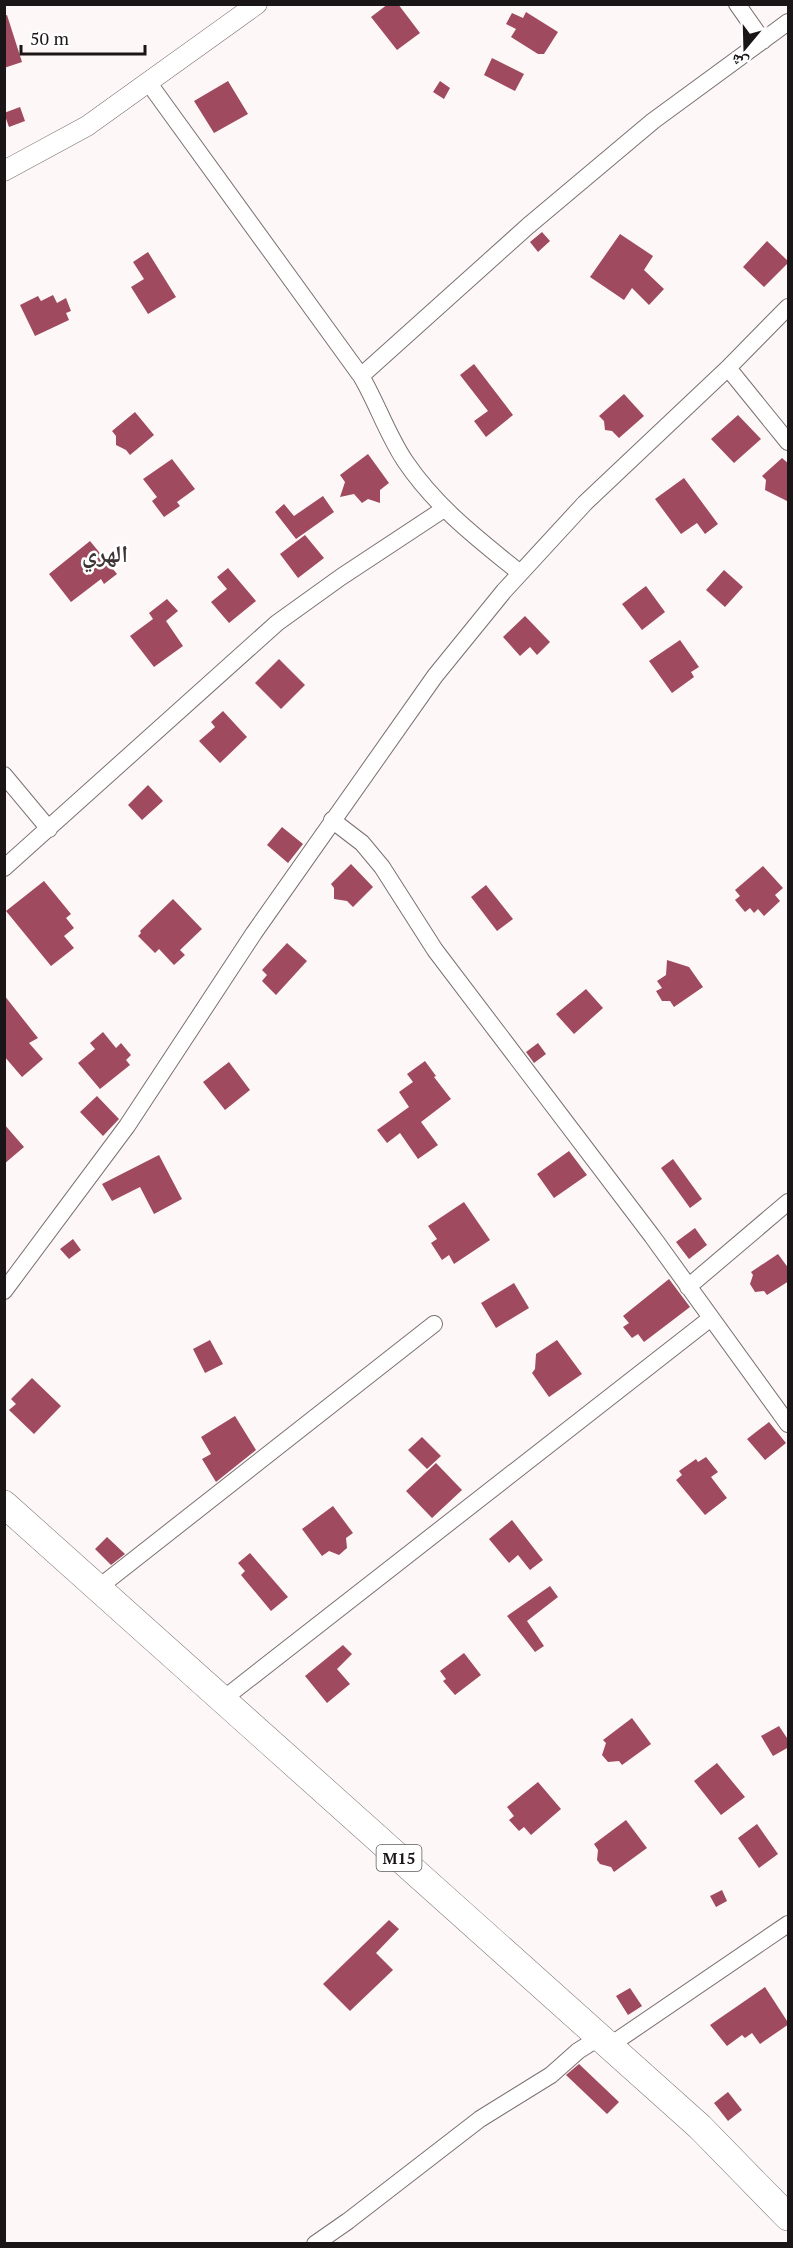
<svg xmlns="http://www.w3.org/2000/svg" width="793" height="2248" viewBox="0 0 793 2248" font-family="'PT Serif','Noto Naskh Arabic',serif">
<rect width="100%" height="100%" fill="#fef7f8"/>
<path fill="#9f4a5e" d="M388 4H398L420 33 397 50 371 17Z
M526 12 558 32 544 54H538L511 37 516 29 506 24 512 13 523 18Z
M7 15 22 62 4 68V16Z
M492 58 524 74 515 91 484 75Z
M228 81 248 114 214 133 194 101Z
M440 81 450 88 444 99 433 92Z
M20 107 25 121 9 127 4 113Z
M542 232 550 241 538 252 530 242Z
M620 234 653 256 644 270 664 289 649 305 632 288 624 300 590 277Z
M767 241 789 262 764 287 743 267Z
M148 252 176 297 148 314 131 287 144 279 133 262Z
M53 295 57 303 66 298 71 311 66 313 69 320 35 336 20 305 38 296 41 301Z
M474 364 513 415 486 437 474 421 488 411 460 375Z
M624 394 644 416 619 438 612 431 605 430 604 421 599 416Z
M135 412 154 435 130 455 126 450 116 445V436L112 431Z
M738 415 761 439 734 463 711 439Z
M368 454 389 483 380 490V503L368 499 362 503 354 494 340 497 345 482 340 475Z
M782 458 789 464V502L765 490 766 480 762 476Z
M172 459 195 489 177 502 180 506 164 517 152 501 157 497 143 479Z
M684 478 718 524 705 534 697 523 681 534 655 499Z
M323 496 334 512 296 539 275 512 284 504 294 516Z
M305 535 324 558 298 578 280 554Z
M90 541 117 574 104 584 101 579 71 602 49 574Z
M228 568 256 601 229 623 211 602 227 589 217 577Z
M724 570 743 587 725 607 706 590Z
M646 586 665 612 642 630 622 604Z
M167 599 178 611 166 621 183 646 154 667 130 636 153 619 149 613Z
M525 616 550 642 537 655 530 647 520 656 503 637Z
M680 640 699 667 691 672 694 677 672 693 649 661Z
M279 659 305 685 281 709 255 683Z
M223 711 247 737 220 763 199 741 215 727 211 722Z
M148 785 163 801 142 820 128 805Z
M282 827 303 844 288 863 267 845Z
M351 864 373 887 353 907 347 901 334 899V888L331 884Z
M763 866 783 888 775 895 780 901 764 916 758 909 754 913 750 908 745 912 735 900 740 896 735 890Z
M44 881 71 914 66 918 74 928 64 936 74 948 51 966 6 911Z
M486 885 513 919 497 931 471 897Z
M173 899 202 929 180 950 185 955 174 965 159 949 155 953 138 936 141 933 140 931Z
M287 943 307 961 276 995 262 981 267 975 262 970Z
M667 960 689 967 703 987 674 1007 670 1001H662L656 991 662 988 657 981 666 975Z
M586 989 603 1008 574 1034 556 1014Z
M4 995 38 1038 29 1043 43 1059 22 1077 4 1056Z
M103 1032 116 1048 121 1043 131 1055 126 1060 130 1065 100 1089 78 1063 95 1049 90 1043Z
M538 1043 546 1054 534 1063 526 1052Z
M425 1061 436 1076 434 1077 451 1099 421 1122 438 1145 418 1159 400 1133 387 1143 377 1130 409 1107 399 1092 413 1082 407 1074Z
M229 1062 250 1090 225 1110 203 1082Z
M97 1096 119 1119 103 1136 80 1112Z
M4 1124 24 1147 4 1164Z
M569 1151 587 1175 554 1198 537 1174Z
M159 1155 182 1199 154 1214 140 1187 112 1201 102 1184Z
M673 1159 702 1199 690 1208 661 1168Z
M464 1202 490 1240 454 1264 449 1255 442 1260 431 1243 437 1239 428 1226Z
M695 1228 707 1245 689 1259 676 1242Z
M73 1239 81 1250 69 1259 60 1249Z
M778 1254 789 1269V1281L767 1295 764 1291 755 1292 750 1284 753 1275 751 1272Z
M669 1279 690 1307 644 1342 638 1334 632 1338 623 1327 629 1323 623 1316Z
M514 1283 529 1308 496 1328 481 1303Z
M210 1340 223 1364 205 1373 193 1349Z
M557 1340 582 1374 549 1397 532 1373 535 1369 536 1354Z
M32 1378 61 1406 34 1434 9 1410 16 1404 11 1399Z
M235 1416 256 1450 216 1482 202 1459 211 1454 201 1437Z
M769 1422 786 1443 765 1460 747 1439Z
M422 1437 441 1456 427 1469 408 1450Z
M706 1457 718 1472 711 1477 727 1498 705 1515 676 1480 682 1475 679 1471 696 1459 698 1462Z
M436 1463 462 1490 432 1518 406 1491Z
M333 1506 353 1533 346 1538 347 1548 339 1555 329 1551 322 1556 302 1529Z
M512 1520 543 1560 530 1570 518 1555 509 1563 489 1539Z
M107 1537 125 1554 111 1565 95 1549Z
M250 1553 288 1597 271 1611 241 1575 245 1571 238 1563Z
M550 1586 558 1597 527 1621 544 1646 535 1652 507 1616Z
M343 1645 352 1654 337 1669 350 1684 327 1703 305 1676Z
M464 1653 481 1675 455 1695 443 1681 446 1679 440 1671Z
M632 1718 651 1744 622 1765 619 1761 608 1762 602 1755 606 1743 603 1740Z
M779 1726 789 1741V1747L773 1756 761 1736Z
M717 1763 745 1797 721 1815 694 1781Z
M538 1782 561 1809 531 1835 524 1827 519 1831 509 1820 514 1816 507 1807Z
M626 1820 647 1848 614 1872 611 1867 600 1864 597 1860 598 1850 594 1844Z
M757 1824 778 1854 759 1868 738 1838Z
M722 1890 727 1901 716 1907 710 1896Z
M389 1920 399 1929 376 1953 393 1970 350 2011 323 1984Z
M765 1987 789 2024 760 2044 752 2033 745 2038 742 2035 727 2046 710 2025Z
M630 1988 642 2006 628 2015 616 1996Z
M579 2064 619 2102 607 2114 566 2075Z
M728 2092 742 2110 728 2121 714 2103Z"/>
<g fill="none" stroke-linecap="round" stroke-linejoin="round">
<defs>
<path id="minor" d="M737 4 763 41
M148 82 361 376C377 403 387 434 405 461 436 507 478 539 520 573
M728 368 788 442
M361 376 528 226 653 121 788 22
M4 775 49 829
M332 820 362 843 382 867 435 950 652 1236 788 1424
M4 868 277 623 341 577 444 509
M688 1287 788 1202
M4 1291 127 1126 254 933 435 676 504 591 585 503 728 368 788 307
M98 1588 434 1324
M222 1700 711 1318
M609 2046 788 1924
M315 2244 348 2221 480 2119 551 2075 578 2051 600 2037"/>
<path id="tertiary" d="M4 171 87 126 257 4"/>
<path id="trunk" d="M4 1504 700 2127 788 2217"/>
</defs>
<use href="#minor" stroke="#7b7072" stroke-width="18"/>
<use href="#tertiary" stroke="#7b7072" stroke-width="21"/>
<use href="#trunk" stroke="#7b7072" stroke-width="28"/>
<use href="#minor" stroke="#fff" stroke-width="16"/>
<use href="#tertiary" stroke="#fff" stroke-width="20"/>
<use href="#trunk" stroke="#fff" stroke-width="27"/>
</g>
<g text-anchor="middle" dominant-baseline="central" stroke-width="5" stroke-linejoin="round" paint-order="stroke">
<rect fill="#fff" stroke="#5f5c5d" stroke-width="1.5" x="376.5" y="1845" width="45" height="26" rx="4.5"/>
<g font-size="16" font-weight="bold" fill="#1a1617">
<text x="399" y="1858">M15</text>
</g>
<g font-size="24" font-weight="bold" fill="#3c3335" stroke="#fff">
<text x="105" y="553">الهري</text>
</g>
</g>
<rect width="793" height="2248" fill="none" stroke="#1a1617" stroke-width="12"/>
<g transform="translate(745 48) rotate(199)" stroke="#ffffff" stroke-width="4.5" paint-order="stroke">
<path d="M0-4.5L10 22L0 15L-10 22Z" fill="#1a1617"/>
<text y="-9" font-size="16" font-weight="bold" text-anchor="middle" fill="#1a1617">ش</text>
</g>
<path d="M21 45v9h124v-9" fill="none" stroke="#1a1617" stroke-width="3"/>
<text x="30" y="45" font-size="18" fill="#1a1617" stroke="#ffffff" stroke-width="4.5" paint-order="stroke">50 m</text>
</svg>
